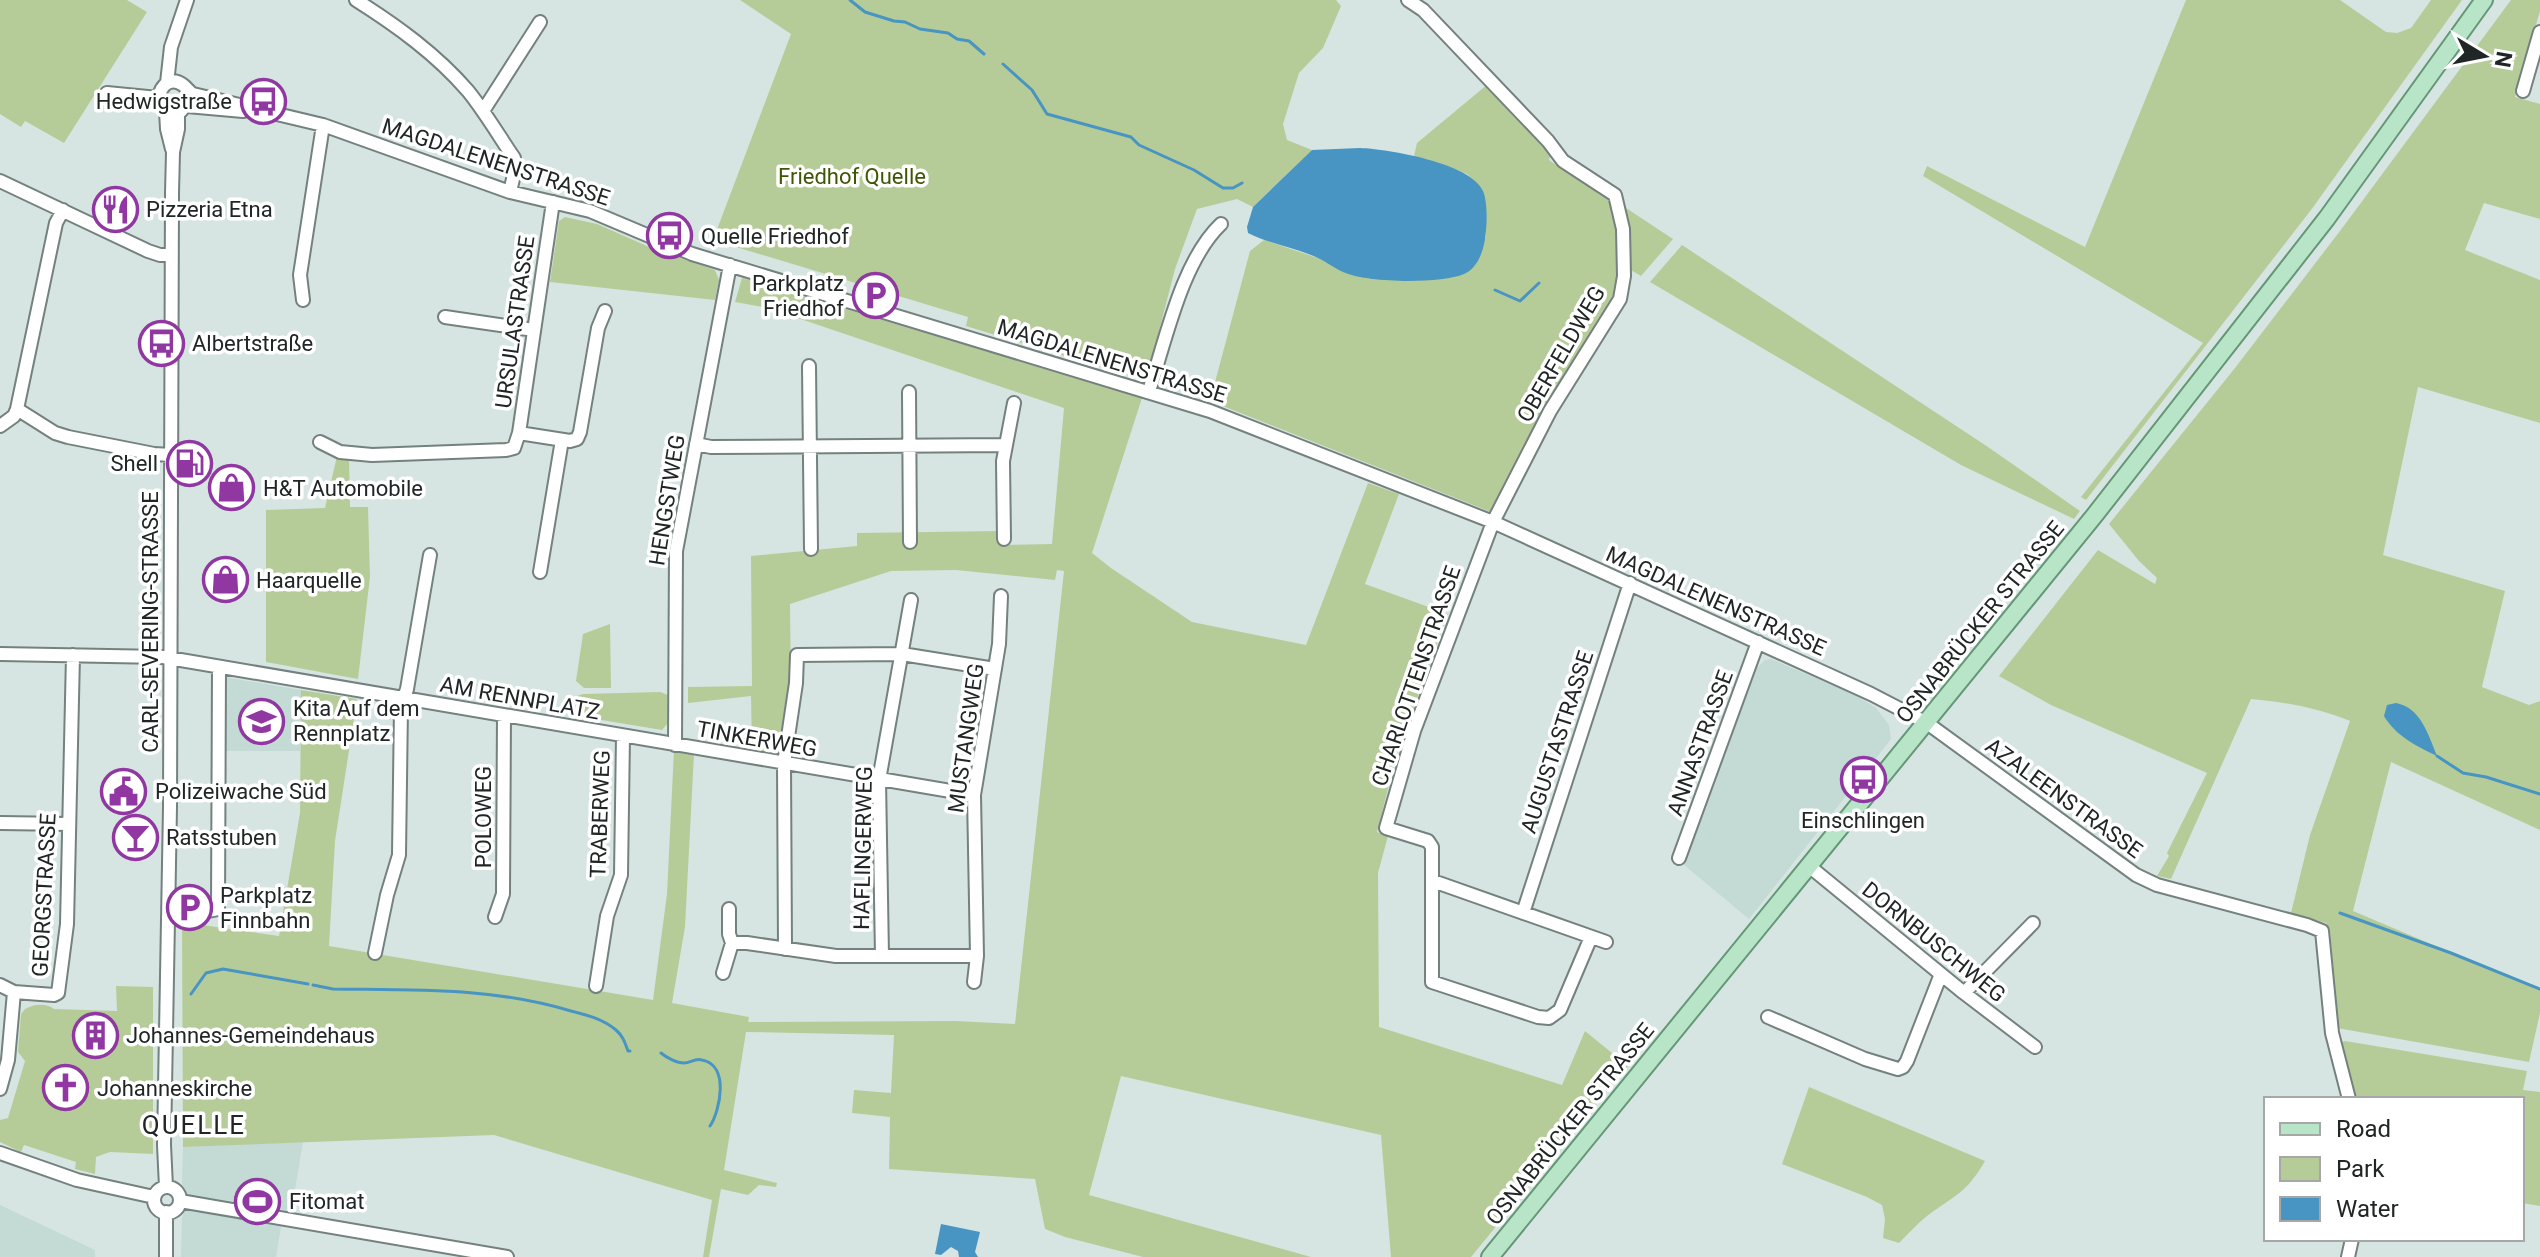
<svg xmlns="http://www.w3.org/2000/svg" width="2540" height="1257" viewBox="0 0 2540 1257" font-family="Roboto,sans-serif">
<rect width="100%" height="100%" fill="#d6e5e2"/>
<path fill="#c3dad5" d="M1771 659 1857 696 1876 708 1889 725 1891 739 1749 919 1683 864 1757 668 1765 660Z
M224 677 301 690 300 751H224Z
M303 1141 291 1214H283L276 1257H181L182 1218 189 1198 182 1184 183 1147Z
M0 1205 95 1250V1257H0Z"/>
<path fill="#b6cc98" d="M0 0H127L147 12 64 143 25 121 21 127 0 114Z
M740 0H1336L1341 6 1323 48 1299 73 1283 124 1287 140 1312 150 1253 207 1237 199 1197 209 1175 269 1146 381 966 326 968 317 713 240 791 34Z
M2186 0H2340L2386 32 2397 33 2411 28 2431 0H2462L2311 210 2086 500 2081 497 2203 343 1923 176 1927 166 2085 247Z
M2511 0H2540V11L2515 97 2540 104V219L2484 203 2465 250 2540 280V423L2418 387 2383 555 2505 591 2482 687 2529 705 2540 701V830L2391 762 2353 911 2540 990V1013L2529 1062 2337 1028 2330 930 2326 923 2291 913 2310 835 2350 721C2317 708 2286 702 2251 699L2171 879 2157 876 2169 856 2167 853 2207 773 2051 705 1999 676 2098 550 2155 584 2157 578 2139 561 2109 524 2235 368 2343 227Z
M1488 84 1552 150 1549 160 1611 202C1620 235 1621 266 1615 299L1497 510 1491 512 1210 401 1250 251 1264 240 1324 260 1344 272 1365 277 1412 280 1486 237 1483 192 1467 174 1414 156 1417 143Z
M1626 208 1673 239 1641 276 1629 269Z
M565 217 597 224 656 250 715 270 719 280 715 300 550 282 559 221Z
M1682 245 1988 447 2080 511 2074 519 1961 465 1650 282Z
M742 278 1142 398 1092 553 1111 568 1192 622 1306 645 1368 483 1399 494 1365 584 1448 614 1397 753 1377 832 1388 836 1378 873 1379 1027 1562 1085 1585 1031 1628 1066 1471 1257H1391L1381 1135 1121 1076 1089 1195 1311 1257H1143L1065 1237 1045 1229 1035 1179 889 1169 890 1117 852 1113 854 1090 891 1093 894 1035 746 1032 724 1170 777 1183 776 1187 759 1185 748 1195 721 1189 709 1257H703L712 1200 494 1135 183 1147 182 922 279 936 300 813 301 690 357 699 335 841 329 946 653 1000 667 894 674 750 694 754 685 927 672 1003 749 1017 748 1022 956 1021 1015 1024 1064 571 1057 570 1055 580 956 570 891 571 790 604 791 685 779 754 752 750 751 696 688 703V687L752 686 751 556 857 546V533L1000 531 1001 545 1052 544 1064 408 768 308 735 302Z
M337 456 349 457 350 507H368L370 577 358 679 266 662V510L325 508Z
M610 624 611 688H584L576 681 583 634Z
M660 692 668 695V723L662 730 571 715 574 697 583 694Z
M116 986 153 987V1154L110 1152 96 1157 95 1174 75 1169 76 1162 24 1145 21 1152 0 1142V1120L8 1118 25 1061 18 1052 21 1014 25 1009C34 1004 46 1003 54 1009L117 1011Z
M2345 1041 2527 1071 2523 1090 2540 1092V1206L2522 1203V1099H2355L2340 1043Z
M1809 1087 1985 1161C1966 1194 1955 1195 1927 1216 1917 1224 1908 1234 1899 1243L1883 1238 1885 1219 1882 1205 1867 1197 1782 1164Z"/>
<path fill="#4894c2" d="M1360 148C1388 149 1471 163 1483 191 1488 203 1487 226 1485 239 1483 252 1477 269 1464 274 1440 284 1367 283 1343 272 1332 267 1323 259 1311 255 1290 247 1268 243 1248 233L1247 227 1253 207 1312 150Z
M2396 703C2421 708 2428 734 2437 756 2416 746 2396 736 2384 716L2387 705Z
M941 1224 980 1232 975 1252 978 1257H959L958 1251 951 1247 941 1255 935 1254Z"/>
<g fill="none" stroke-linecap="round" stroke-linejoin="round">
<path stroke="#4894c2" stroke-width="3" d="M850 0 865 12 894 21 905 22 920 29 948 33 957 39 969 41 984 54
M1003 64 1032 90 1047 114 1131 137 1139 145 1194 170 1223 188H1233L1242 183
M1495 290 1520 301 1539 283
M2437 756 2463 773 2486 777 2540 794
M2340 913 2451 953 2540 989
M313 985 333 989C415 990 491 987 571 1011 587 1015 603 1019 616 1030 623 1036 625 1043 628 1051H630
M191 994 206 973 223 969 308 984
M661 1053C667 1058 677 1063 684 1063 690 1063 695 1058 702 1060 730 1065 720 1111 710 1126"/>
<defs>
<path id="minor" d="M356 0C397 26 436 54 468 91 485 112 499 136 514 158L515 170 510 192
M1408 0 1423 10 1548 141 1563 161 1615 195 1623 229 1624 276 1620 299 1550 411 1493 522 1414 731 1386 828 1428 841 1432 847V982L1538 1017 1549 1018 1560 1010 1591 937
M167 83 171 47 187 0
M188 91 189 101 181 111 170 113 159 104C157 90 168 74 183 85 187 88 189 92 193 94L323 125 510 192 590 211 692 254 1210 411 1493 522 1871 694 1927 723 2136 875 2157 885 2307 925 2322 931 2332 1033 2349 1099
M2523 91 2540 32
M107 93 158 98
M187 106 243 111
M166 111 167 129 172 149
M483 111 540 22
M0 181 148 251 160 255H171
M303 300 300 275 323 125
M445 317 534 330
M809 366 811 549
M1149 391C1166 339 1182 261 1221 224
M909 392 910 542
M17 409 55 433 68 437 154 454 171 455
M0 426 14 416 17 409 56 223 63 210
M519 433 570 441 577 439 580 432 598 328 605 311
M320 442 340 452 372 455 506 450 514 448 519 433 553 202
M696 444 711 447 1006 445
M1004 539 1003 461 1014 403
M540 572 562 440
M0 654 163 657 974 795
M675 745 676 551 730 265
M0 823 69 824
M1679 858 1758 642
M1809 866 1964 993 2035 1047
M1433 881 1606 942
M729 909V934L732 943
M208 911 218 909 219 667
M1523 913 1630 583
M495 917 503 894 504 716
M785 949 784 764 796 683 797 655 902 654 995 669
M375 953 387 895 399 855 401 707 407 689 430 555
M882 956 879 780 911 600
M723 973 732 943H747L836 956H977
M974 982 977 956 974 795 999 644 1001 596
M0 985 14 992 54 995 58 993 67 924 73 655
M596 986 607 916 621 875 623 736
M1964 993 2033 923
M1768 1017 1865 1059 1898 1069 1903 1067 1907 1061 1941 974
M0 1089 8 1060 14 992
M0 1153 77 1180 154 1197
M166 1187 164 1145 170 807 172 193 173 152 178 129V113
M154 1200a13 13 0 1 1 26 0a13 13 0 1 1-26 0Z
M180 1201 507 1257
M166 1257V1212
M2348 1257 2352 1239"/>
<path id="major" d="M1490 1257 2094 516 2327 218 2484 0"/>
</defs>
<use href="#minor" stroke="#74817f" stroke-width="16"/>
<use href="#major" stroke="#649776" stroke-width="20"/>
<use href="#minor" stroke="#fff" stroke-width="12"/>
<use href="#major" stroke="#b8e5c7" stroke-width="16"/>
</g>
<defs>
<symbol id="bus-ring" viewBox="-11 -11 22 22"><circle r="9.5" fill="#fff" stroke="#9137a2" stroke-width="1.5"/><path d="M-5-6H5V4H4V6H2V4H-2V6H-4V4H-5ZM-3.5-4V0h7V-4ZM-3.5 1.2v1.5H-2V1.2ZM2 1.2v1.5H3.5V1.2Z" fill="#9137a2"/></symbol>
<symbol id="restaurant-ring" viewBox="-11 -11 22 22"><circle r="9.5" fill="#fff" stroke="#9137a2" stroke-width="1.5"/><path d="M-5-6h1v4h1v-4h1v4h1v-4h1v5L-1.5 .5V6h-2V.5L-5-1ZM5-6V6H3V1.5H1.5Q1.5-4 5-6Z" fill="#9137a2"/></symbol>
<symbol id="parking-ring" viewBox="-11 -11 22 22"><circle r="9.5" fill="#fff" stroke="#9137a2" stroke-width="1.5"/><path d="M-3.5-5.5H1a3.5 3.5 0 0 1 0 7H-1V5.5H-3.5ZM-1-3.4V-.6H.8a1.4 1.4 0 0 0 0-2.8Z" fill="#9137a2"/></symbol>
<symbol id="fuel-ring" viewBox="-11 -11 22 22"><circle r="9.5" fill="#fff" stroke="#9137a2" stroke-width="1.5"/><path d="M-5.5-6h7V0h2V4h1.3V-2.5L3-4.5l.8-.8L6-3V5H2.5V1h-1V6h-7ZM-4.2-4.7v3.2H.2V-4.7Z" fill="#9137a2"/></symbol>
<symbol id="shop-ring" viewBox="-11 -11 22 22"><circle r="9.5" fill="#fff" stroke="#9137a2" stroke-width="1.5"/><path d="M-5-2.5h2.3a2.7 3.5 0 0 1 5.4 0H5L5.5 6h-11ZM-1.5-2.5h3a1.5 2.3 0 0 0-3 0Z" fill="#9137a2"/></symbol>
<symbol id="school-ring" viewBox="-11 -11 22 22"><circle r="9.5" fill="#fff" stroke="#9137a2" stroke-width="1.5"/><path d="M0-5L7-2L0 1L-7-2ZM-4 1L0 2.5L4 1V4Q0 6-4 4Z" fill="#9137a2"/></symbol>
<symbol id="civic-ring" viewBox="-11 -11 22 22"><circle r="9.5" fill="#fff" stroke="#9137a2" stroke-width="1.5"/><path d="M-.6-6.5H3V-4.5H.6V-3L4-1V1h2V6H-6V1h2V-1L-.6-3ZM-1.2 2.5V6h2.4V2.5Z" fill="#9137a2"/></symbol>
<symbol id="bar-ring" viewBox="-11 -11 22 22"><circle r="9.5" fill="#fff" stroke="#9137a2" stroke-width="1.5"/><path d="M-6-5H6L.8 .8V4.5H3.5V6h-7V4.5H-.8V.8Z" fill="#9137a2"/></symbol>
<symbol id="building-ring" viewBox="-11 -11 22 22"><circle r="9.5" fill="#fff" stroke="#9137a2" stroke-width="1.5"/><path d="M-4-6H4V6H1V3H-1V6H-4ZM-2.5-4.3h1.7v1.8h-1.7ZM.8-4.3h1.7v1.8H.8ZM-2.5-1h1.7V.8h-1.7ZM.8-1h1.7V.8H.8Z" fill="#9137a2"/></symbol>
<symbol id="church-ring" viewBox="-11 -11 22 22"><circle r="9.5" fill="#fff" stroke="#9137a2" stroke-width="1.5"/><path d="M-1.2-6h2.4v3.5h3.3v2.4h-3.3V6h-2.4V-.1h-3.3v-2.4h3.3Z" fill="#9137a2"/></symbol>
<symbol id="stadium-ring" viewBox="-11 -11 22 22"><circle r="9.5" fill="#fff" stroke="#9137a2" stroke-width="1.5"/><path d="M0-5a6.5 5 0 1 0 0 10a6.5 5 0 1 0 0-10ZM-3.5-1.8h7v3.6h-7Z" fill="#9137a2"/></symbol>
</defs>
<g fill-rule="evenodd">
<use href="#bus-ring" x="238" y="76" width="51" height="51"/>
<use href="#restaurant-ring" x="90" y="184" width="51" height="51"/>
<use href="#bus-ring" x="644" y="210" width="51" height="51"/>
<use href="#parking-ring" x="850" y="270" width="51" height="51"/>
<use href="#bus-ring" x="136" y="318" width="51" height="51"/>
<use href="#fuel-ring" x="164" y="438" width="51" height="51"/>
<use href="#shop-ring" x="206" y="462" width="51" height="51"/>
<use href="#shop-ring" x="200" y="554" width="51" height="51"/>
<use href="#school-ring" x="236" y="696" width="51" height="51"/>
<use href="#bus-ring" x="1838" y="754" width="51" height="51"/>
<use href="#civic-ring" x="98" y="766" width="51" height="51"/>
<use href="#bar-ring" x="110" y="812" width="51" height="51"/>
<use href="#parking-ring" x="164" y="882" width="51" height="51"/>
<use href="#building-ring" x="70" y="1010" width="51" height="51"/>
<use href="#church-ring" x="40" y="1062" width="51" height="51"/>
<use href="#stadium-ring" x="232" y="1176" width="51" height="51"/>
</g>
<g text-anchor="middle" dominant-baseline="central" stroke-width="7" stroke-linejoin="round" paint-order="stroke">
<g font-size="22" fill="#202625" stroke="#fff" text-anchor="start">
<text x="232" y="101" text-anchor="end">Hedwigstraße</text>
<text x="146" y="209">Pizzeria Etna</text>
<text x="701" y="236">Quelle Friedhof</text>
<text x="844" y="283" text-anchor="end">Parkplatz<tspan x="844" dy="25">Friedhof</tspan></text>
<text x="192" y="343">Albertstraße</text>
<text x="158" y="463" text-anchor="end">Shell</text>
<text x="263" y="488">H&amp;T Automobile</text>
<text x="256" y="580">Haarquelle</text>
<text x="293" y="708">Kita Auf dem<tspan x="293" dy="25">Rennplatz</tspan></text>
<text x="155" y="791">Polizeiwache Süd</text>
<text x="1863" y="820" text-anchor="middle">Einschlingen</text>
<text x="166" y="837">Ratsstuben</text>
<text x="220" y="895">Parkplatz<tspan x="220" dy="25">Finnbahn</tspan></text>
<text x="126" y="1035">Johannes-Gemeindehaus</text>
<text x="97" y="1088">Johanneskirche</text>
<text x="289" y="1201">Fitomat</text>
</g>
<g font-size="22" fill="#202625" stroke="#fff">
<text transform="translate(496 162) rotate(18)">MAGDALENENSTRASSE</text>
<text transform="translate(515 322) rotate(-82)">URSULASTRASSE</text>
<text transform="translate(1561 354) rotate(-60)">OBERFELDWEG</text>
<text transform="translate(1112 361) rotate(17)">MAGDALENENSTRASSE</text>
<text transform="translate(667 500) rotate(-81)">HENGSTWEG</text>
<text transform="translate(1716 601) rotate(24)">MAGDALENENSTRASSE</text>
<text transform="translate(150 622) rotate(-90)">CARL-SEVERING-STRASSE</text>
<text transform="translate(1980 622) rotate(-51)">OSNABRÜCKER STRASSE</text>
<text transform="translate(1416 676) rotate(-71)">CHARLOTTENSTRASSE</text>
<text transform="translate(520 698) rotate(10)">AM RENNPLATZ</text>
<text transform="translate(966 738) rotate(-82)">MUSTANGWEG</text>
<text transform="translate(757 739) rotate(10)">TINKERWEG</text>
<text transform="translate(1557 742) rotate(-72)">AUGUSTASTRASSE</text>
<text transform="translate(1700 743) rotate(-70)">ANNASTRASSE</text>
<text transform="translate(2064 798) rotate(36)">AZALEENSTRASSE</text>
<text transform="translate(600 814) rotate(-88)">TRABERWEG</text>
<text transform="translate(483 817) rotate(-90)">POLOWEG</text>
<text transform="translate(863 848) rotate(-89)">HAFLINGERWEG</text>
<text transform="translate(44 895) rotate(-87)">GEORGSTRASSE</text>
<text transform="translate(1934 942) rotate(39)">DORNBUSCHWEG</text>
<text transform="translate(1570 1124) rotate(-51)">OSNABRÜCKER STRASSE</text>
</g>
<g font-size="22" fill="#3e5704" stroke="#fff">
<text x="852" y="176">Friedhof Quelle</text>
</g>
<g font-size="26" letter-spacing="2" fill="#202625" stroke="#fff">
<text x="194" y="1125">QUELLE</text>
</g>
</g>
<rect x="2264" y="1097" width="260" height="144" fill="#ffffff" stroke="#a6a8a8" stroke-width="2"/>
<rect x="2280" y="1123" width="40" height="12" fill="#b8e5c7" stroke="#a6a8a8" stroke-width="2"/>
<text x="2336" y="1137" font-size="24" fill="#202625">Road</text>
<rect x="2280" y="1157" width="40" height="24" fill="#b6cc98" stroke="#a6a8a8" stroke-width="2"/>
<text x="2336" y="1177" font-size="24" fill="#202625">Park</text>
<rect x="2280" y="1197" width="40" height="24" fill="#4894c2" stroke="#a6a8a8" stroke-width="2"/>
<text x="2336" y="1217" font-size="24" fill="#202625">Water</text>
<g transform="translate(2484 56) rotate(100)" stroke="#ffffff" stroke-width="6" paint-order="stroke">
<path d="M0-6L14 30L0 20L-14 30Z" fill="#202625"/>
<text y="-12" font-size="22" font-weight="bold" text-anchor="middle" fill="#202625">N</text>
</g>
</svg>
